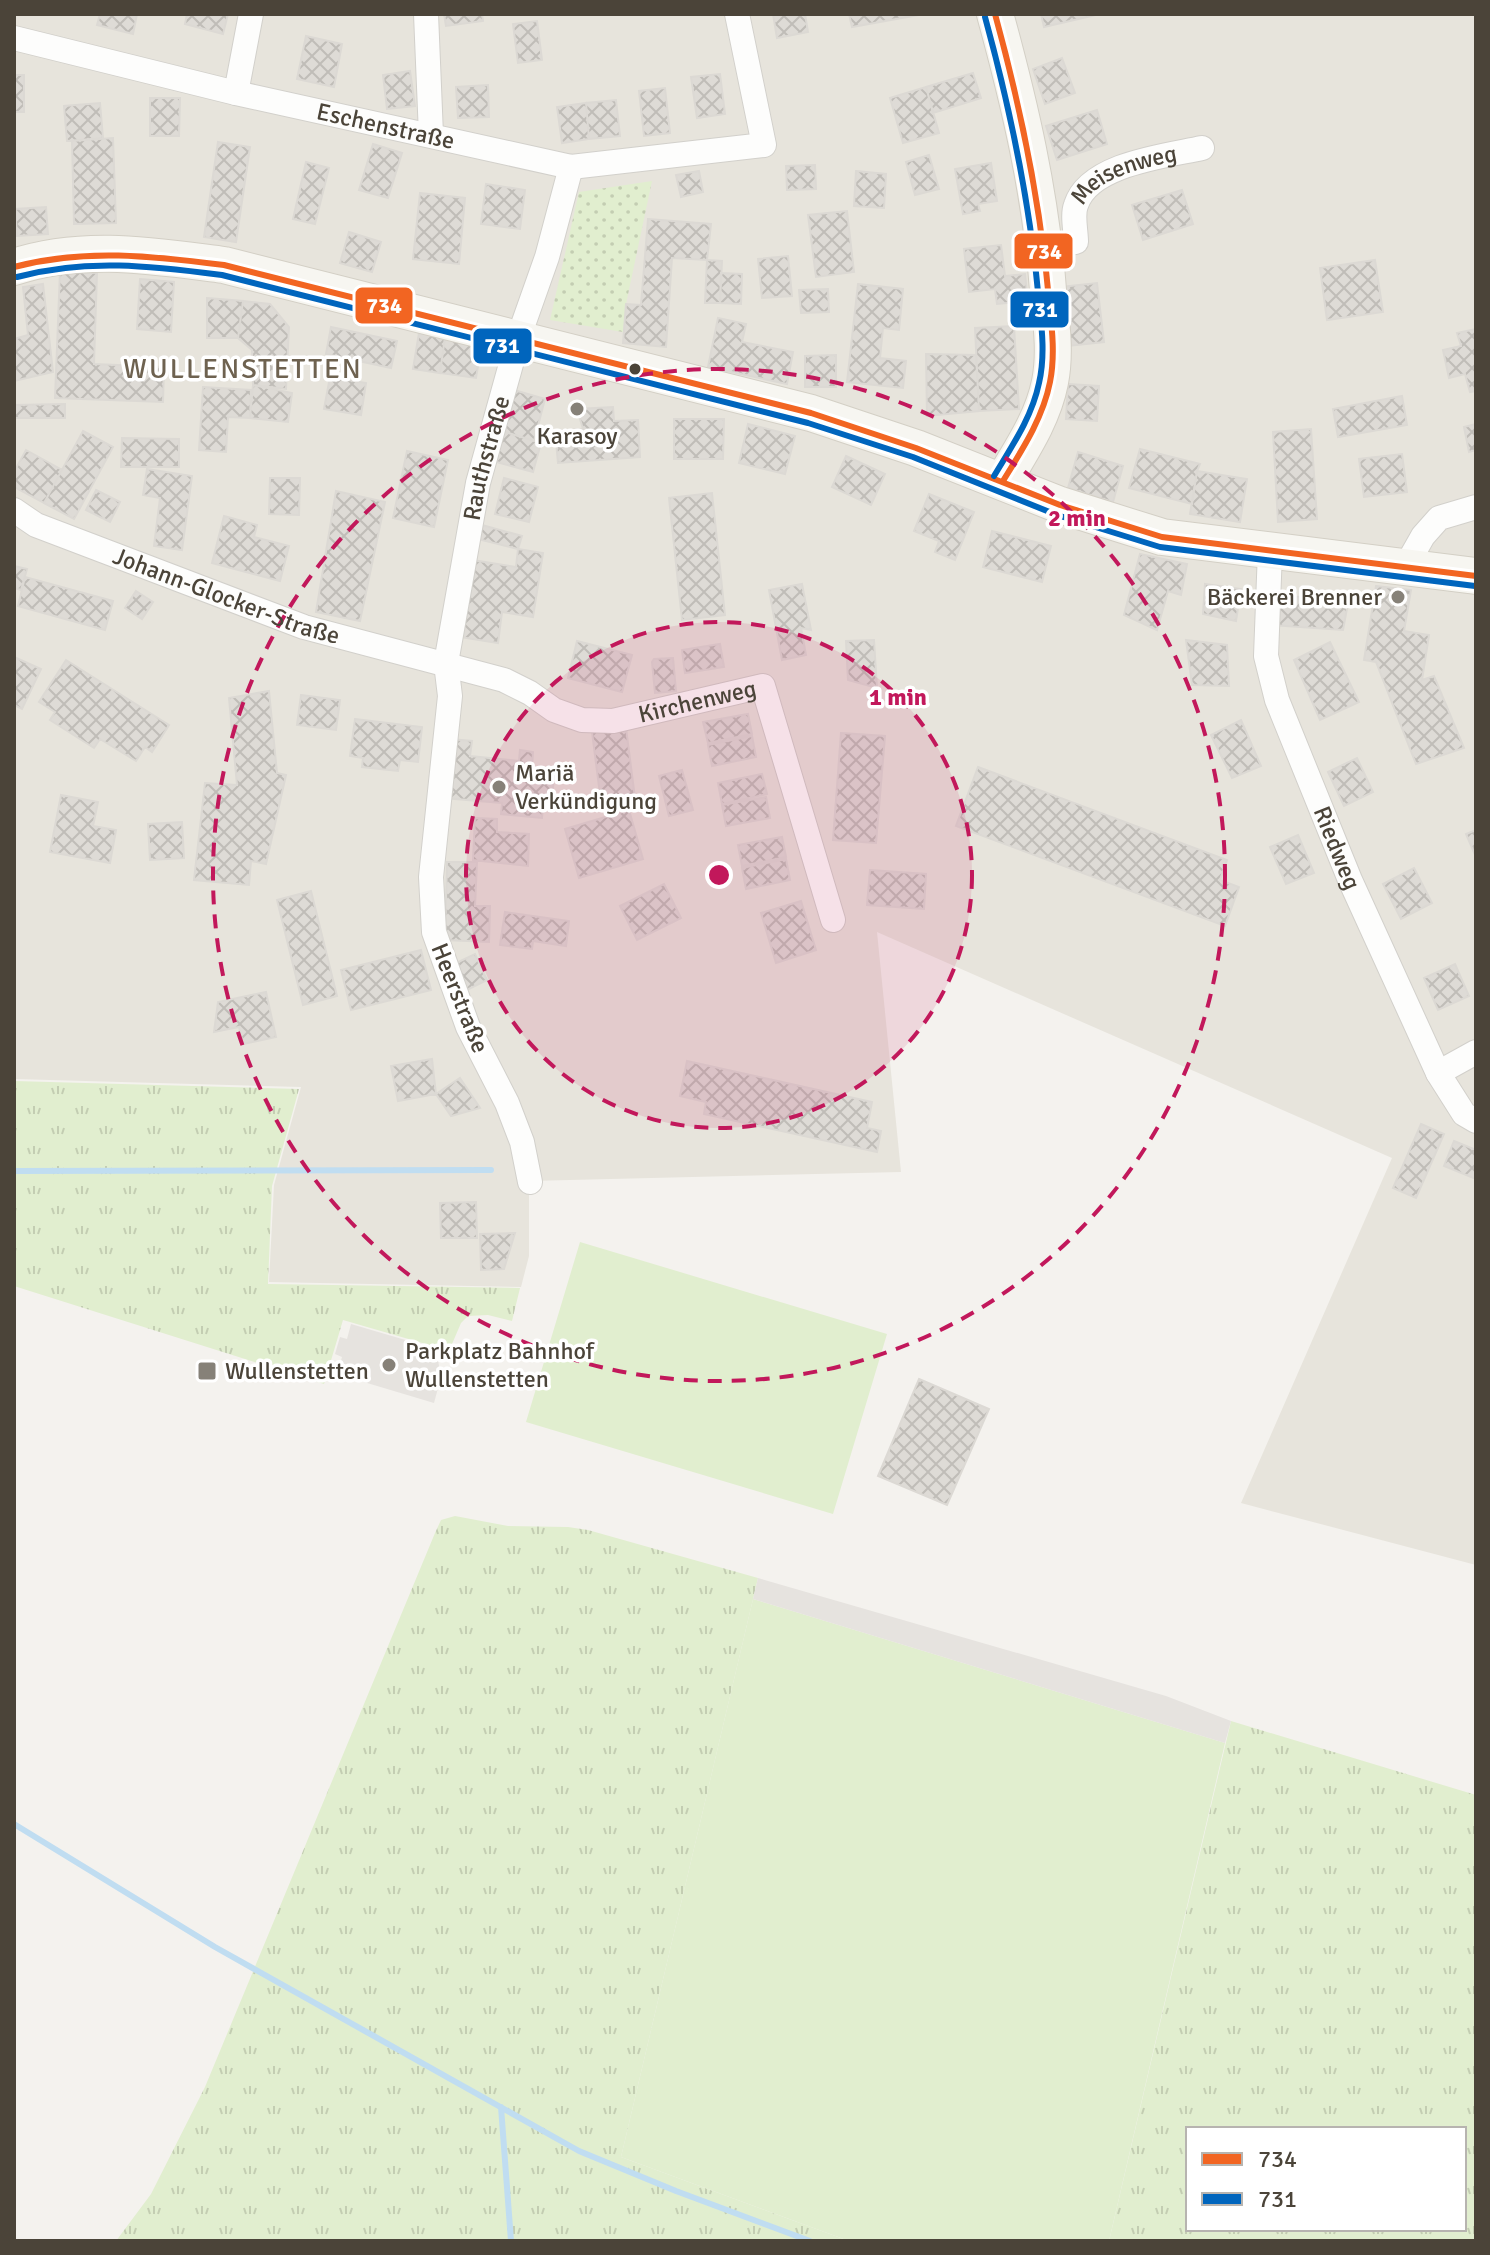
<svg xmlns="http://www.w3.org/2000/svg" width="1490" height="2255" viewBox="0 0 1490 2255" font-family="Signika,sans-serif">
<defs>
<pattern id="grass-tufts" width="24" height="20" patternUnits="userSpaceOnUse" patternTransform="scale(2)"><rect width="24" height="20" fill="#e1eecf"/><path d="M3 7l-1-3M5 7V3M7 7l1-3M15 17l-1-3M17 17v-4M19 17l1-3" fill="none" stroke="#c3cdb2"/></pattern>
<pattern id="park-dots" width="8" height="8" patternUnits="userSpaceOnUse" patternTransform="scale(2)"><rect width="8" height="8" fill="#e1eecf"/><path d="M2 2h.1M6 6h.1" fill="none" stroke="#c3cdb2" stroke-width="1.8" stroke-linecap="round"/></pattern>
<pattern id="building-cross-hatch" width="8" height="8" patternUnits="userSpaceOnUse" patternTransform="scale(2)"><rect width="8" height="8" fill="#dedbd6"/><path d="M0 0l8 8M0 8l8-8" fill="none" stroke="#c0bdb8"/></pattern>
</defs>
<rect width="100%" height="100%" fill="#f4f2ee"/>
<path fill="#e7e4dc" d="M14 14H1476V1565L1241 1503 1392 1158 877 932 901 1172 529 1181V1256L521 1287 269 1282 274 1185 301 1087 14 1079Z"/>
<path fill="url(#grass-tufts)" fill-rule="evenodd" d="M14 1081 299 1089 272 1186 268 1284 520 1288 512 1321 488 1315 468 1316 461 1323 452 1344 436 1347 343 1320 324 1384 14 1286Z
M455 1516 508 1526 568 1527 588 1530 758 1578 621 2157 849 2241H116L151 2194 205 2087 435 1533 441 1520Z
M1231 1721 1476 1795V2241H1109ZM1188 2129H1464V2229H1188Z"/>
<path fill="url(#park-dots)" d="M652 181 626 304 623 332 550 320 579 192Z"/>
<path fill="#e1eecf" d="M580 1242 887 1334 833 1514 526 1422Z
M753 1599 1225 1743 1109 2241H849L621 2157Z"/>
<path fill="#e6e3df" d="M351 1324 436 1349 441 1377 434 1403 337 1374 342 1357 335 1354 340 1337 347 1339Z
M758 1578 1166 1696 1231 1721 1225 1743 753 1599Z"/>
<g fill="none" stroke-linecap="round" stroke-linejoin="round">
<path stroke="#c0ddf1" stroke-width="6" d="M14 1171 491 1170
M14 1824 215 1947 579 2151 676 2191 810 2241
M501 2107 511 2241"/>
</g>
<path fill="url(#building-cross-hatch)" stroke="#dcd9d4" stroke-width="2" d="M100 14H137L133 34 97 25Z
M187 14H228L223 34 185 24Z
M444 14H482L483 21 446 26Z
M773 14H805L808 32 777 38Z
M849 14H924L852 27Z
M1041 14H1100L1044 27Z
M537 21 542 60 518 63 513 24Z
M306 36 342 44 334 87 297 79Z
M1062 58 1075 93 1045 104 1033 69Z
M410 71 415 106 387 109 383 75Z
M973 73 981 98 933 113 926 87Z
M720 74 725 114 697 118 691 77Z
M14 75H24V112H14Z
M488 85 489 117 458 118 456 87Z
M926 87 939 133 903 143 890 98Z
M665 88 670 133 644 136 639 91Z
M150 98H180L179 136H150Z
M616 100 620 136 589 139 586 103Z
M100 103 103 138 67 141 64 106Z
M586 103 589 139 562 143 557 107Z
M1097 110 1107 144 1057 160 1046 126Z
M113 138 116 223 74 224 72 141Z
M218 142 250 147 236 242 204 237Z
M373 144 402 153 388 198 359 190Z
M929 155 939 189 915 195 906 162Z
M306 162 329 168 315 224 293 219Z
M991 163 997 201 978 204 980 211 963 214 955 169Z
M815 165 816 189 787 190 786 166Z
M699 171 703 192 681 197 676 175Z
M856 171 886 174 884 208 854 206Z
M486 184 525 190 520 229 481 224Z
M1182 190 1193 224 1143 240 1132 205Z
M420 193 465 198 459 264 413 259Z
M46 207 48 234 17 236 15 209Z
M847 211 854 272 816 277 808 215Z
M648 219 711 224 707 260 672 258 666 347 623 343 626 304 641 305Z
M349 232 381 242 372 272 340 263Z
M1001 245 1005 276 1025 274 1028 301 997 304 995 289 969 292 964 249Z
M788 256 792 296 762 298 758 259Z
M707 260 722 261 720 303H705Z
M1375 260 1383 312 1327 320 1320 268Z
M60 271 97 273 94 364 164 367 163 402 55 398Z
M721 273 742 274 741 304 720 303Z
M140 279 174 282 171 332 137 329Z
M1097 283 1104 342 1068 346 1061 287Z
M43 284 53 372 14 381V339L28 335 23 287Z
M858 284 903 289 899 330 883 328 880 358 906 361 903 388 847 382Z
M828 289 829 312 801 313 799 290Z
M207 298 243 301 238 338H207Z
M243 301 270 304 289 327 286 389 253 385 252 350 238 338Z
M718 318 746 324 742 342 793 352 787 384 708 367Z
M1014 326 1019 409 979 411 975 328Z
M331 327 397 341 391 368 326 354Z
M1476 329V391L1470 392 1465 374 1449 378 1443 350 1461 346 1457 333Z
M419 333 445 337 440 373 413 369Z
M445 337 482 343 476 378 440 373Z
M926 354 976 355 979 411 927 416Z
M836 355V387H805V356Z
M330 377 366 383 361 415 324 409Z
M1068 384 1099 386 1097 421 1066 419Z
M253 385 292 393 288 422 250 418Z
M203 387 251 390 250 418 228 417 226 452 199 450Z
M514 390 545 399 534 441 502 431Z
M1402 396 1407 425 1338 437 1333 409Z
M65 404V418H14V405Z
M613 407 614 421 638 420 640 457 558 463 555 431 583 429 577 409Z
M674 419H724L723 459H674Z
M748 424 795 436 785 474 739 463Z
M1476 424V450L1469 452 1464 427Z
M1311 429 1317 519 1278 522 1273 432Z
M83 431 113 447 74 519 44 503Z
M502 431 541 443 533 472 493 461Z
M122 438 179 439V467H121Z
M1140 449 1200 464 1197 471 1192 504 1129 488Z
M26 450 62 470 44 503 14 487V472Z
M407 451 448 460 434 527 393 518Z
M1078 452 1123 466 1113 502 1068 488Z
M1402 454 1407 492 1364 497 1359 459Z
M846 456 885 474 871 505 832 487Z
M147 469 192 476 182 550 154 546 160 498 143 495Z
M1197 471 1247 479 1240 522 1190 514Z
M270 478H300L299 515 269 514Z
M504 478 538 487 529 522 495 514Z
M96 490 120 502 110 522 86 510Z
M336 491 385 502 360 621 316 612Z
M712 493 725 615 682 620 669 498Z
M929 494 974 512 955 560 935 552 939 541 914 531Z
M224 516 257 525 254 537 289 546 280 581 212 563Z
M482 525 522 536 518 549 478 539Z
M992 531 1051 546 1042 582 983 567Z
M518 549 543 553 533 617 502 612 498 643 460 637 472 560 516 567Z
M1140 554 1187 564 1181 595 1168 591 1157 630 1124 615Z
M14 566 27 569 21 590 14 588Z
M25 577 113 601 105 630 18 606Z
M802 584 811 630 801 628 806 655 782 660 769 590Z
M1205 584 1241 589 1236 621 1203 614Z
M1376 586 1411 590 1404 631 1429 635 1422 680 1434 676 1464 748 1416 764 1376 662 1364 660Z
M136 591 153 602 142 619 125 608Z
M1276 594 1348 603 1343 630 1272 625Z
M874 640 877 688 848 680 846 641Z
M1186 640 1227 645 1229 686 1192 685Z
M577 641 632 655 622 692 568 678Z
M1330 642 1359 702 1320 720 1294 660Z
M720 644 724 667 685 673 682 650Z
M14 657 41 669 22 709 14 705Z
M673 658 676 691 655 693 652 662 654 659Z
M66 660 169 725 152 752 145 747 136 761 100 739 94 748 50 720 55 712 39 702Z
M269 691 277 773 286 775 266 864 251 861 249 885 194 880 205 783 237 785 229 698Z
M301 695 340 700 336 730 297 725Z
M748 714 752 734 708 743 703 722Z
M355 719 422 727 418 762 400 760 398 771 362 767 363 758 350 756Z
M1241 720 1261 766 1232 778 1211 735Z
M626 728 636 806 602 810 592 732Z
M841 733 885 736 876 843 833 840Z
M752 736 756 757 712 766 708 745Z
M450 739 472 741 470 756 519 761 520 750 533 752 532 767 547 768 554 776 552 798 543 804 542 818 501 814 502 803 444 798Z
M1357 758 1373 792 1344 806 1328 772Z
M978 767 1227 860 1220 880 1239 887 1225 926 956 826Z
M682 770 693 810 669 816 659 776Z
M762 774 767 794 722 804 718 783Z
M61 795 98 802 93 826 116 830 110 863 50 852Z
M766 797 770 818 726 826 722 805Z
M629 810 643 859 579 878 565 829Z
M475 818 497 819V832L529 834 528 866 473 860Z
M182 822 184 858 150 860 148 824Z
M1476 830V857L1466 834Z
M1298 835 1314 873 1286 884 1270 847Z
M782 837 786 857 742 866 738 845Z
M786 859 790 880 746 889 742 868Z
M447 862H477L475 906H490L489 942 445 940Z
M1414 868 1432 903 1401 919 1383 884Z
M870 870 926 874 924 909 867 905Z
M664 884 681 918 637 940 620 906Z
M311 891 337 996 303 1005 277 900Z
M801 901 816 950 776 963 761 913Z
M505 912 569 921 566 946 533 941 532 949 500 945Z
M421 950 431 990 351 1010 341 970Z
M475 954 487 980 465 991 452 965Z
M1455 964 1469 996 1438 1010 1424 978Z
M266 992 276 1037 243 1044 239 1027 214 1032 218 1002Z
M432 1059 436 1094 398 1101 391 1066Z
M687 1061 872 1102 867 1128 881 1131 877 1152 704 1114 706 1102 680 1096Z
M460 1078 480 1108 451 1116 436 1094Z
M1421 1124 1444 1134 1416 1198 1393 1188Z
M1454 1141 1476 1150V1179L1444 1166Z
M476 1202 477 1238H441L440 1203Z
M515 1233 504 1269 481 1270 480 1234Z
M919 1379 989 1409 947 1505 878 1476Z"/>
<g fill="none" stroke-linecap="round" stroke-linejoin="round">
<defs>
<g id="street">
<path d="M426 14 431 135"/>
<path id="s1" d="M14 38 236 93 571 167 764 145 737 14"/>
<path d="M236 93 251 14"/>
<path id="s2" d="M1044 247 1076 242C1076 231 1072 215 1076 205 1089 164 1165 156 1202 148"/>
<path id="s3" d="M14 510 36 525 304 627 504 680 530 693 554 710 582 720 613 721 763 686 833 920"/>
<path id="s4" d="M1270 551 1266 656 1277 700 1350 880 1438 1073 1464 1114 1476 1121"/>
<path d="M1406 566 1423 536 1439 518 1476 507"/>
<path d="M1438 1073 1476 1052"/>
<path id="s5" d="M530 1182 522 1142 507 1103 468 1027 434 932 431 877 450 696 446 663 478 483 518 339 547 257 571 167"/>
</g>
<path id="secondary" d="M995 14C1020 105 1041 195 1048 290 1051 320 1056 352 1050 382 1043 418 1022 449 1003 481
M14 267C84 244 153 256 224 265L811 413 916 448 1060 505 1162 537 1476 576"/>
</defs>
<use href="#street" stroke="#d2d0cb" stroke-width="26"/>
<use href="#secondary" stroke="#d3cfc5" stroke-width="38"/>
<use href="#street" stroke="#fdfdfc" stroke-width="24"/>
<use href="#secondary" stroke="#f7f6f1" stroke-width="36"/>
<defs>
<path id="bus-1" d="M995 14C1020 105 1039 196 1048 290 1051 321 1056 352 1050 382 1043 418 1022 450 1003 481
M14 267C85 248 152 256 224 265L811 413 916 448 1060 505 1162 537 1476 576"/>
<path id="bus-2" d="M985 17C1010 108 1029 198 1038 292 1041 322 1046 353 1039 383 1032 417 1012 446 994 476
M17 277C86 258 152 266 222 275L808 423 913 457 1057 515 1160 547 1475 586"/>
</defs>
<use href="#bus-1" stroke="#fff" stroke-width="12"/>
<use href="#bus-2" stroke="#fff" stroke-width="12"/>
<use href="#bus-1" stroke="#f26522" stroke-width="6"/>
<use href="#bus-2" stroke="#0065bd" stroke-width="6"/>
</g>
<circle cx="719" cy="875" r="253" fill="#c2185b" fill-opacity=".12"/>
<g fill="none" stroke="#c2185b" stroke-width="4" stroke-dasharray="14 10">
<circle cx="719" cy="875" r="253"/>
<circle cx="719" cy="875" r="506"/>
</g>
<circle fill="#4b4439" stroke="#fff" stroke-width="3" cx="635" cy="369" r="7"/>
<g fill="#868178" stroke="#fff" stroke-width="3">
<circle cx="577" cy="409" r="8"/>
<circle cx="1398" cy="597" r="8"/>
<circle cx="499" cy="787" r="8"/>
<circle cx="389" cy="1365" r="8"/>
<rect x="197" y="1361" width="20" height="20" rx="4"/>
</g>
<g text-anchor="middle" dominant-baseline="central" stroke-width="7" stroke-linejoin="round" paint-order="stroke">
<g font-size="24" fill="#4b4439" stroke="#fff">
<text stroke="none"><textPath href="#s1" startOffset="382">Eschenstraße</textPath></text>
<text stroke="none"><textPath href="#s2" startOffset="130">Meisenweg</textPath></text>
<text stroke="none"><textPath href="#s5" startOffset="748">Rauthstraße</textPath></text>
<text stroke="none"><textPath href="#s3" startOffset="230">Johann-Glocker-Straße</textPath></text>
<text stroke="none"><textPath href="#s3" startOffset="726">Kirchenweg</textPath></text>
<text stroke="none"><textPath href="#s4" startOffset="310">Riedweg</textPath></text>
<text transform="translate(460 998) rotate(68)">Heerstraße</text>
</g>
<g font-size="24" fill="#4b4439" stroke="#fff" text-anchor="start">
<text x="577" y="436" text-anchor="middle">Karasoy</text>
<text x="1382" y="597" text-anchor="end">Bäckerei Brenner</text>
<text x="515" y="773">Mariä<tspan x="515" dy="28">Verkündigung</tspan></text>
<text x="405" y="1351">Parkplatz Bahnhof<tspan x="405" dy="28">Wullenstetten</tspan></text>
<text x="225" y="1371">Wullenstetten</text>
</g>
<g font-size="28" letter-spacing="2" fill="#6e6250" stroke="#fff">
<text x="243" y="369">WULLENSTETTEN</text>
</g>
</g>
<circle cx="719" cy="875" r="12" fill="#c2185b" stroke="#fff" stroke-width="4"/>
<g font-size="24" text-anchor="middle" font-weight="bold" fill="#c2185b" stroke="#fff" stroke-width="7" stroke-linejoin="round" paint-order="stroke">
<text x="1077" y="526">2 min</text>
<text x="898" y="705">1 min</text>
</g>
<g stroke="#fff" stroke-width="3">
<rect x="1013" y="232" width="61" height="38" rx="8" fill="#f26522"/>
<rect x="354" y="286" width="60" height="39" rx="8" fill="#f26522"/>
<rect x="1009" y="290" width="61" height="39" rx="8" fill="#0065bd"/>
<rect x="472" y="327" width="61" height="38" rx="8" fill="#0065bd"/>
</g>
<g font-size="22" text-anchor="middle" font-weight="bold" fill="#fff">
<text x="1044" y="259">734</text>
<text x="384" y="313">734</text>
<text x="1040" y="317">731</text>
<text x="502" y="353">731</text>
</g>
<rect width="1490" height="2255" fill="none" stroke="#4b4439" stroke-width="32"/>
<rect x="1186" y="2127" width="280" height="104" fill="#ffffff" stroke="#b7b4b0" stroke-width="2"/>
<rect x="1202" y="2153" width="40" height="12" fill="#f26522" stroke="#b7b4b0" stroke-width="2"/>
<text x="1258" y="2167" font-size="24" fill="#4b4439">734</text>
<rect x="1202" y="2193" width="40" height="12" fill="#0065bd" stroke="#b7b4b0" stroke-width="2"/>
<text x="1258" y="2207" font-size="24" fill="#4b4439">731</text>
</svg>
